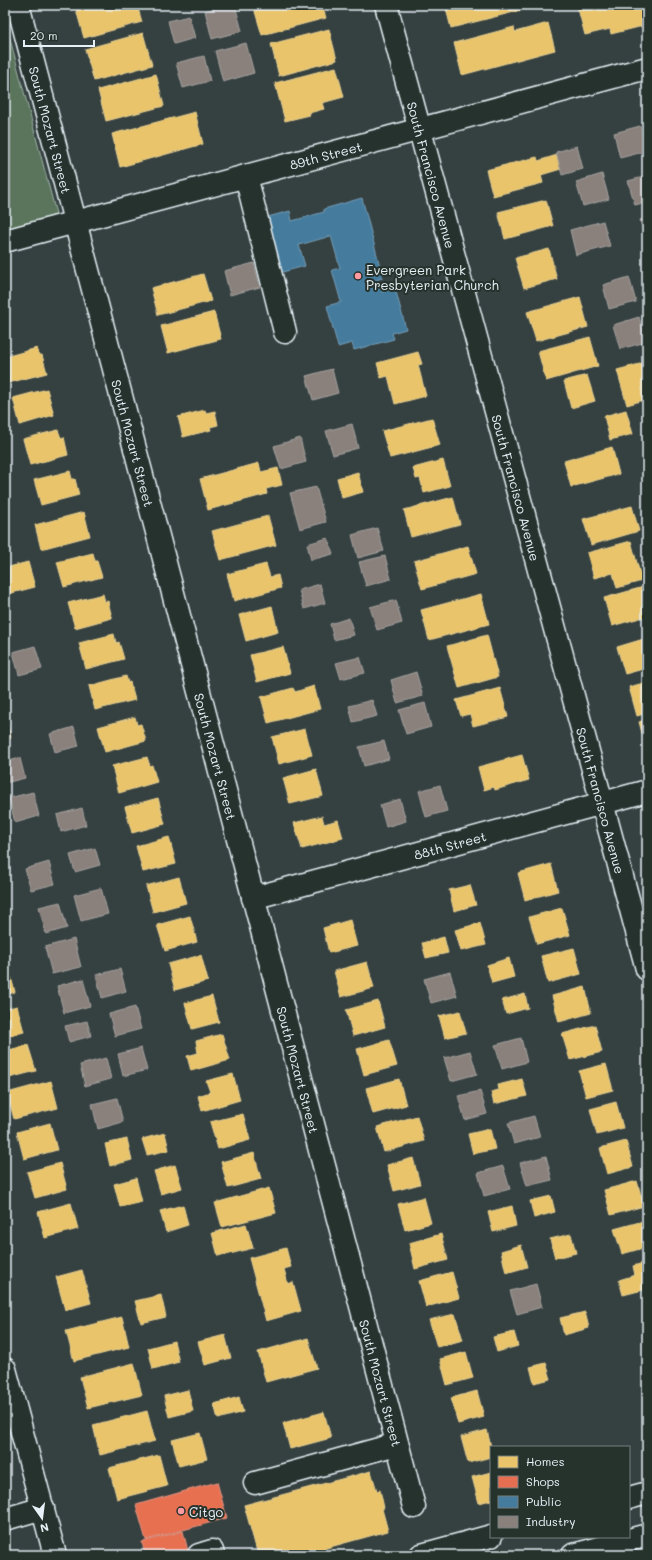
<svg xmlns="http://www.w3.org/2000/svg" width="652" height="1560" viewBox="0 0 652 1560" font-family="Mali,sans-serif">
<rect width="100%" height="100%" fill="#354040"/>
<filter id="ink" filterUnits="userSpaceOnUse"><feTurbulence type="fractalNoise" baseFrequency=".025" numOctaves="2"/><feDisplacementMap in="SourceGraphic" scale="8" xChannelSelector="R" yChannelSelector="G"/><feConvolveMatrix kernelMatrix="1 2 1 2 8 2 1 2 1" color-interpolation-filters="sRGB"/></filter>
<g filter="url(#ink)">
<path fill="#5a755b" stroke="#a1b3aa" d="M5 20 57 217 5 231Z"/>
<path fill="#e9c46a" stroke="#e9d295" d="M80 5H137L142 22 84 38 75 6Z
M253 5H322L326 18 262 35Z
M445 5H520L522 10 451 28Z
M577 5H647V25L611 34 610 29 585 35Z
M548 23 555 50 462 75 454 43 514 27 515 32Z
M329 29 337 60 279 76 271 44Z
M143 33 152 65 94 81 85 49Z
M336 67 344 97 322 103 324 109 309 113 310 115 285 121 275 83Z
M156 74 164 106 106 121 98 90Z
M195 112 203 144 120 167 112 134Z
M557 155 561 169 541 175 543 183 493 196 486 170 537 157 538 161Z
M546 200 553 226 505 239 498 212Z
M549 249 557 279 524 288 515 258Z
M203 274 211 301 158 315 151 288Z
M580 297 588 327 536 341 527 312Z
M214 312 221 339 168 353 161 326Z
M590 337 598 366 546 381 538 351Z
M37 348 39 355H42L47 373 8 383 5 373V357Z
M418 352 422 364 418 365 426 396 395 404 388 376 381 378 377 363Z
M647 362V399L627 405 617 370Z
M587 375 595 401 571 408 564 381Z
M47 389 54 415 20 425 13 398Z
M205 410 206 413 215 411 218 425 210 427 211 430 183 437 178 417Z
M626 410 633 434 610 440 604 416Z
M432 418 440 445 390 458 382 431Z
M58 430 61 438 64 437 68 455 30 465 23 439Z
M612 447 619 474 571 487 564 461Z
M443 460 450 486 424 493 420 478 416 479 413 468Z
M259 463 261 472 278 468 282 485 266 489 267 494 208 510 200 479Z
M70 471 72 479H75L79 495 41 505 34 480Z
M358 472 363 492 342 498 337 478Z
M453 497 460 524 411 537 404 510Z
M632 506 639 531 591 545 583 519Z
M84 512 90 536 41 549 35 525Z
M268 516 276 545 220 560 212 531Z
M631 541 642 581 617 588 613 573 594 578 587 553Z
M468 546 476 574 422 589 414 561Z
M93 553 95 561H97L102 577 64 587 57 562Z
M28 562 35 587 8 594 5 582V568Z
M266 564 270 577 278 575 281 588 234 601 227 574Z
M647 586V616L612 626 604 598Z
M103 594 105 602 108 601 112 618 75 628 68 603Z
M481 594 489 624 429 640 421 610Z
M272 606 278 632 246 641 239 615Z
M114 634 116 643 119 642 124 659 86 669 79 643Z
M487 635 498 677 459 688 447 646Z
M647 638V668L625 674 617 647Z
M283 647 290 673 257 682 250 655Z
M126 676 128 683 130 682 135 700 95 710 89 686Z
M647 682V713L637 716 629 687Z
M314 686 320 709 268 723 261 697 293 688 295 692Z
M500 688 508 717 473 726 470 714 461 716 456 700Z
M135 717 137 725 141 724 146 741 105 752 98 727Z
M647 719V750L639 722Z
M7 723 11 738 5 740V724Z
M305 729 312 755 279 764 272 737Z
M522 755 529 780 495 790 494 787 484 790 478 767Z
M147 757 150 766 152 765 157 782 119 793 112 766Z
M316 769 323 796 290 804 283 778Z
M158 798 165 824 132 833 125 807Z
M322 816 324 824 338 820 343 838 302 849 294 823Z
M169 837 176 864 143 872 136 846Z
M551 864 558 891 525 900 518 873Z
M179 877 186 903 153 912 146 886Z
M470 885 476 905 454 911 449 890Z
M562 908 570 935 537 944 529 917Z
M190 916 197 942 165 951 157 925Z
M350 920 357 946 329 953 323 928Z
M480 923 486 945 461 951 455 930Z
M444 937 448 953 426 958 422 943Z
M574 948 581 974 548 983 541 956Z
M201 955 208 981 175 990 168 964Z
M509 958 514 977 492 983 487 965Z
M367 962 374 988 341 997 334 971Z
M8 966 15 992 5 995V967Z
M585 987 591 1013 559 1022 552 996Z
M525 994 528 1008 506 1014 502 1000Z
M212 996 219 1022 192 1029 185 1003Z
M378 1001 385 1027 353 1036 346 1010Z
M17 1006 24 1032 5 1037V1009Z
M460 1011 466 1033 445 1038 439 1016Z
M595 1025 602 1052 570 1060 562 1034Z
M222 1034 230 1060 191 1071 187 1056 198 1053 196 1041Z
M389 1040 397 1066 364 1075 357 1049Z
M28 1045 36 1071 5 1079V1051Z
M606 1064 613 1090 586 1097 579 1071Z
M233 1074 240 1100 202 1111 198 1096 210 1092 206 1081Z
M399 1079 406 1105 373 1114 366 1088Z
M522 1079 527 1096 494 1104 491 1092 499 1090 498 1085Z
M51 1081 58 1108 14 1119 7 1093Z
M616 1102 623 1128 597 1135 590 1109Z
M243 1114 250 1140 218 1149 210 1122Z
M417 1116 424 1141 384 1152 377 1127Z
M50 1123 57 1150 24 1159 17 1132Z
M490 1129 495 1149 473 1154 468 1134Z
M165 1133 169 1150 147 1155 142 1139Z
M127 1139 132 1160 110 1166 105 1144Z
M626 1141 633 1167 607 1174 600 1148Z
M254 1153 261 1179 228 1188 221 1162Z
M413 1158 420 1184 394 1191 387 1165Z
M60 1163 67 1189 35 1198 27 1172Z
M175 1165 182 1188 161 1194 154 1171Z
M136 1178 142 1202 120 1207 114 1184Z
M637 1181 644 1206 611 1215 604 1190Z
M269 1188 276 1213 222 1227 215 1203Z
M551 1196 555 1212 534 1218 530 1201Z
M424 1197 431 1223 405 1230 398 1204Z
M71 1203 78 1229 45 1238 38 1212Z
M183 1205 188 1225 166 1232 160 1211Z
M512 1206 516 1226 493 1232 488 1212Z
M647 1220V1247L622 1254 614 1229Z
M246 1224 253 1248 226 1255 225 1254 218 1256 212 1233Z
M441 1234 448 1260 415 1269 409 1243Z
M571 1234 576 1253 555 1258 550 1239Z
M521 1245 527 1267 506 1273 501 1251Z
M286 1248 291 1267 284 1269 288 1284 293 1282 301 1311 266 1321 249 1258Z
M647 1262V1289L623 1295 619 1280 635 1275 633 1266Z
M82 1270 91 1303 65 1310 56 1277Z
M452 1272 459 1298 426 1307 419 1281Z
M161 1295 166 1317 141 1323 135 1301Z
M647 1303V1321L643 1304Z
M585 1312 589 1328 564 1335 560 1318Z
M455 1314 463 1340 437 1347 429 1320Z
M122 1317 129 1347 74 1361 66 1331Z
M514 1332 518 1346 497 1352 493 1337Z
M225 1335 231 1358 205 1365 198 1342Z
M308 1338 317 1368 266 1382 258 1352Z
M174 1341 179 1362 153 1369 148 1348Z
M466 1352 473 1378 447 1385 440 1359Z
M134 1363 142 1395 88 1408 80 1377Z
M546 1363 551 1379 534 1383 530 1367Z
M188 1390 193 1411 169 1417 164 1396Z
M477 1391 484 1417 458 1424 451 1398Z
M239 1397 243 1412 218 1419 214 1404Z
M147 1411 155 1441 100 1455 93 1425Z
M324 1412 331 1438 290 1449 283 1423Z
M487 1430 491 1447V1457L468 1463 461 1437Z
M200 1433 207 1459 179 1466 172 1440Z
M159 1455 167 1486 117 1499 109 1468Z
M371 1471 377 1491 380 1490 384 1508 382 1509 388 1531 301 1555H258L244 1505Z
M491 1472V1500L479 1503 472 1477Z"/>
<path fill="#e76f51" stroke="#e79683" d="M217 1482 227 1518 146 1540 136 1505Z
M183 1531 189 1555H145L142 1542Z"/>
<path fill="#457b9d" stroke="#769eb8" d="M362 198 383 278 378 279 382 292 395 288 406 329 392 333 394 339 354 350 352 343 338 347 327 306 341 302 332 270 340 268 331 236 299 245 305 266 279 273 264 218 290 211 292 221 324 212V209Z"/>
<path fill="#8a817c" stroke="#a6a3a1" d="M228 5H235L242 31 212 39 205 11Z
M189 16 195 38 174 44 168 21Z
M246 43 254 73 223 82 215 51Z
M204 56 210 81 183 88 176 63Z
M640 126 647 151 620 158 614 133Z
M577 146 583 169 562 175 556 152Z
M602 174 609 199 583 206 576 182Z
M647 176V202L635 205 628 181Z
M647 218V245L640 220Z
M603 221 610 246 576 255 570 230Z
M254 263 260 287 230 295 224 271Z
M629 277 636 302 609 309 603 285Z
M639 317 646 342 620 349 613 325Z
M332 369 338 393 313 400 306 376Z
M352 424 358 448 333 455 326 431Z
M300 438 306 462 281 469 274 446Z
M316 487 326 522 300 529 290 493Z
M377 528 384 551 358 558 352 535Z
M328 538 333 554 311 560 307 544Z
M385 556 391 579 366 586 359 562Z
M320 584 325 603 304 609 299 590Z
M396 600 402 623 377 630 370 607Z
M349 618 354 635 334 640 330 624Z
M35 646 42 669 19 675 13 652Z
M360 657 365 673 341 679 336 663Z
M416 672 423 696 397 703 391 680Z
M372 700 377 716 353 722 349 706Z
M425 703 431 727 406 734 399 710Z
M74 727 79 746 55 752 50 734Z
M384 741 389 759 364 766 359 747Z
M20 758 25 778 5 783V762Z
M440 785 447 811 426 817 419 791Z
M33 792 39 816 15 823 9 798Z
M400 799 406 821 386 827 380 805Z
M82 808 86 825 61 832 57 815Z
M95 848 100 865 75 872 70 855Z
M49 862 55 884 31 890 25 869Z
M101 888 108 914 81 921 74 895Z
M60 902 67 928 46 934 39 907Z
M74 939 81 967 52 974 45 947Z
M120 969 126 991 102 998 96 975Z
M450 972 457 996 431 1003 424 979Z
M83 979 90 1006 64 1013 57 986Z
M135 1007 141 1029 115 1036 109 1014Z
M87 1021 91 1036 69 1042 65 1026Z
M521 1038 527 1062 502 1069 495 1045Z
M141 1048 147 1070 123 1076 118 1054Z
M470 1051 477 1074 451 1081 444 1058Z
M106 1058 111 1079 85 1086 80 1065Z
M480 1091 487 1114 465 1120 458 1096Z
M117 1098 123 1122 98 1129 92 1104Z
M534 1116 540 1137 514 1144 508 1123Z
M546 1156 552 1180 527 1186 520 1163Z
M503 1166 510 1189 484 1196 478 1173Z
M536 1284 542 1307 517 1314 510 1291Z"/>
<g fill="none" stroke-linecap="round" stroke-linejoin="round">
<defs>
<g id="minor">
<path id="s1" d="M18 5 414 1507"/>
<path id="s2" d="M386 5 647 969"/>
<path d="M246 176 285 332"/>
<path id="s3" d="M5 241 647 68"/>
<path id="s4" d="M253 898 647 791"/>
<path d="M5 1369 55 1555"/>
<path d="M255 1483 397 1444"/>
<path d="M5 1519 43 1508"/>
<path d="M199 1555 212 1551 213 1555"/>
</g>
<path id="major" d="M629 1498 647 1493
M421 1555 491 1536
M573 1555 647 1535"/>
</defs>
<use href="#minor" stroke="#e8f1f8" stroke-width="25"/>
<use href="#major" stroke="#e8f1f8" stroke-width="25"/>
<use href="#minor" stroke="#26332d" stroke-width="22"/>
<use href="#major" stroke="#26332d" stroke-width="22"/>
</g>
</g>
<g fill="#ff9aa2" stroke="#26332d" stroke-width="1.5">
<circle cx="358" cy="276" r="4"/>
<circle cx="181" cy="1511" r="4"/>
</g>
<g text-anchor="middle" dominant-baseline="central" stroke-width="4" stroke-linejoin="round" paint-order="stroke">
<g font-size="13" fill="#e8f1f8" stroke="#26332d">
<text stroke="none"><textPath href="#s1" startOffset="129">South Mozart Street</textPath></text>
<text stroke="none"><textPath href="#s3" startOffset="332">89th Street</textPath></text>
<text stroke="none"><textPath href="#s2" startOffset="176">South Francisco Avenue</textPath></text>
<text stroke="none"><textPath href="#s1" startOffset="453">South Mozart Street</textPath></text>
<text stroke="none"><textPath href="#s2" startOffset="500">South Francisco Avenue</textPath></text>
<text stroke="none"><textPath href="#s1" startOffset="777">South Mozart Street</textPath></text>
<text stroke="none"><textPath href="#s2" startOffset="824">South Francisco Avenue</textPath></text>
<text stroke="none"><textPath href="#s4" startOffset="204">88th Street</textPath></text>
<text stroke="none"><textPath href="#s1" startOffset="1101">South Mozart Street</textPath></text>
<text stroke="none"><textPath href="#s1" startOffset="1425">South Mozart Street</textPath></text>
</g>
<g font-size="13" fill="#e8f1f8" stroke="#26332d" text-anchor="start">
<text x="366" y="269">Evergreen Park<tspan x="366" dy="15">Presbyterian Church</tspan></text>
<text x="189" y="1511">Citgo</text>
</g>
</g>
<rect width="652" height="1560" fill="none" stroke="#26332d" stroke-width="20"/>
<rect x="10" y="10" width="632" height="1540" fill="none" stroke="#e8f1f8" stroke-width="1.5" filter="url(#ink)"/>
<rect x="490" y="1446" width="140" height="92" fill="#26332d" stroke="#747f7e"/>
<rect x="498" y="1456" width="20" height="12" fill="#e9c46a" stroke="#747f7e"/>
<text x="526" y="1466" font-size="12" fill="#e8f1f8">Homes</text>
<rect x="498" y="1476" width="20" height="12" fill="#e76f51" stroke="#747f7e"/>
<text x="526" y="1486" font-size="12" fill="#e8f1f8">Shops</text>
<rect x="498" y="1496" width="20" height="12" fill="#457b9d" stroke="#747f7e"/>
<text x="526" y="1506" font-size="12" fill="#e8f1f8">Public</text>
<rect x="498" y="1516" width="20" height="12" fill="#8a817c" stroke="#747f7e"/>
<text x="526" y="1526" font-size="12" fill="#e8f1f8">Industry</text>
<g transform="translate(42 1518) rotate(166)" stroke="#26332d" stroke-width="3" paint-order="stroke">
<path d="M0-3L7 15L0 10L-7 15Z" fill="#e8f1f8"/>
<text y="-6" font-size="11" font-weight="bold" text-anchor="middle" fill="#e8f1f8">N</text>
</g>
<path d="M24 40v6h70v-6" fill="none" stroke="#e8f1f8" stroke-width="2"/>
<text x="30" y="40" font-size="12" fill="#e8f1f8" stroke="#26332d" stroke-width="3" paint-order="stroke">20 m</text>
</svg>
